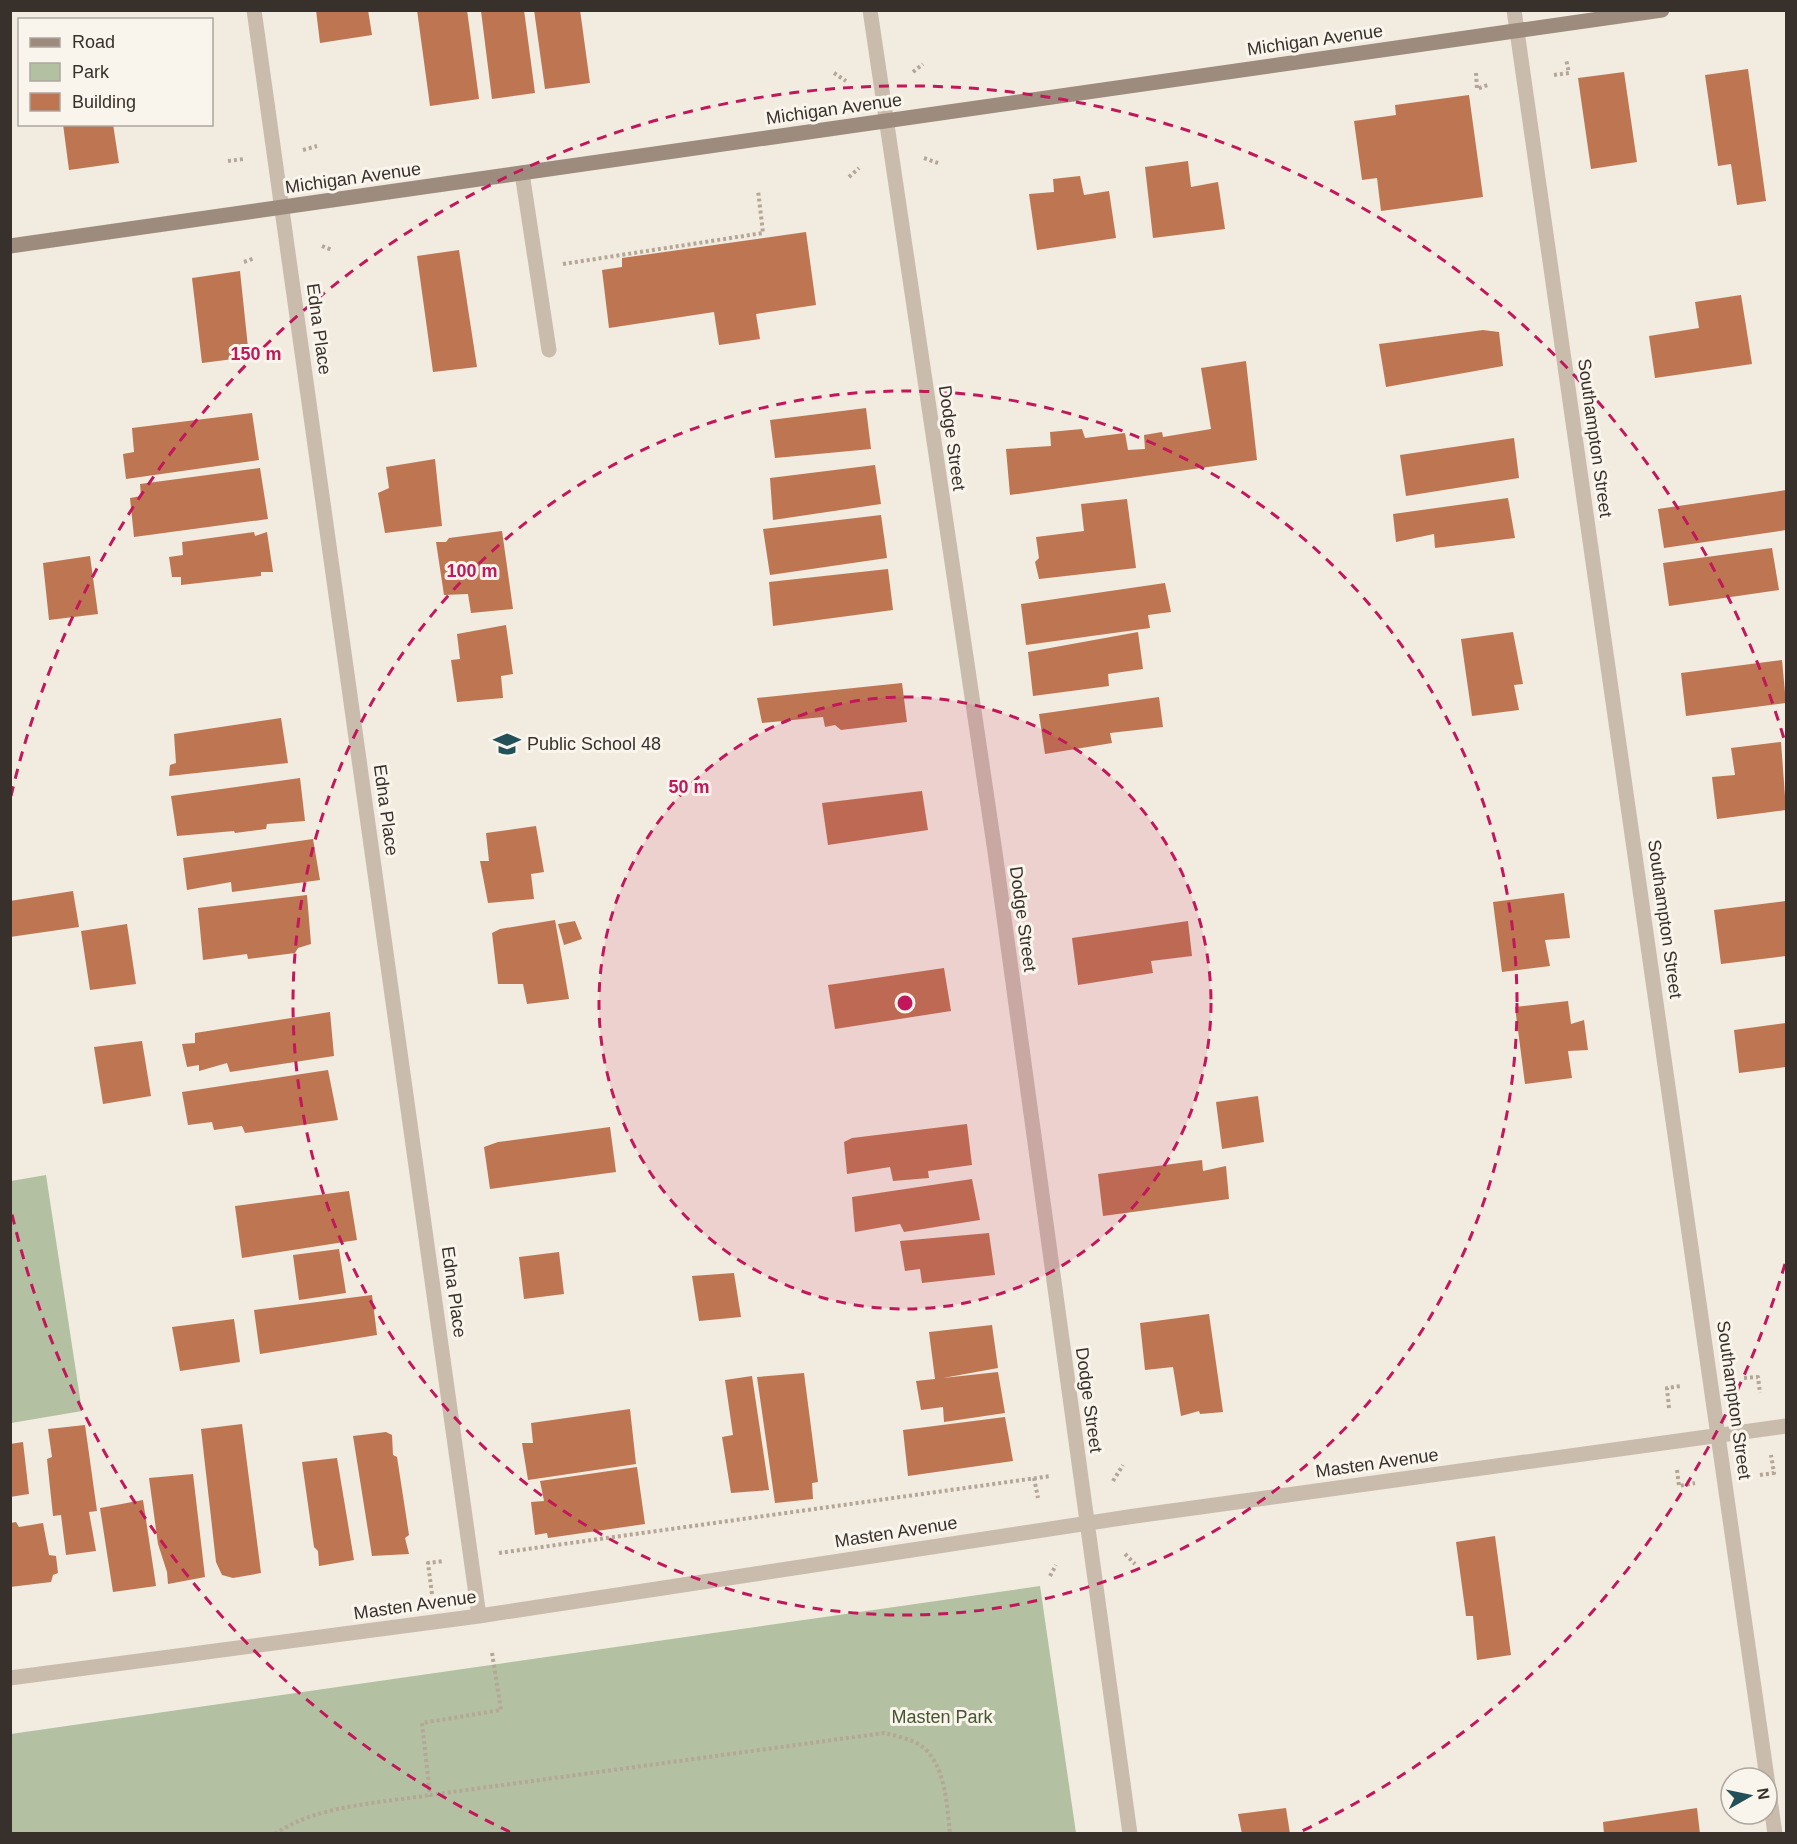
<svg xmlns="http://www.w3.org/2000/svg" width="1797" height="1844" viewBox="0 0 1797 1844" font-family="Helvetica,sans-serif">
<rect width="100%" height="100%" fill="#f2ebe0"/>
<path fill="#b3c0a1" d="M46 1175 82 1411 11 1423V1181Z
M1040 1586 1076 1833H11V1734Z"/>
<path fill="#be7552" d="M316 10H368L372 35 320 43Z
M417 10H467L479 99 430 106Z
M483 10H524L535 93 492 99 481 11Z
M534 10H580L590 83 545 89Z
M1748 69 1766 201 1737 205 1731 164 1718 166 1705 75Z
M1624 72 1637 162 1591 169 1578 78Z
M1469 95 1483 197 1381 211 1377 178 1362 180 1354 121 1396 115 1395 105Z
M63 124H113L119 163 69 170Z
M1188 161 1191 187 1218 182 1225 229 1153 238 1145 167Z
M1080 176 1084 195 1109 191 1116 238 1037 250 1029 194 1054 192 1053 179Z
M806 232 816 305 756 314 760 339 719 345 714 312 609 328 602 270 622 267V258Z
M459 250 477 367 433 372 417 256Z
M240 271 249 357 202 363 192 278Z
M1741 295 1752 364 1655 378 1649 336 1699 328 1695 302Z
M1483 330 1499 332 1503 366 1386 387 1379 344Z
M1246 361 1257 460 1010 495 1006 449 1051 446 1050 432 1082 429 1085 438 1125 433 1128 450 1145 449 1144 435 1162 432 1163 437 1211 429 1201 368Z
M866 408 871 449 775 458 770 420Z
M252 413 259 460 126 479 123 454 134 452 132 428Z
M1514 438 1519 478 1406 496 1400 455Z
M435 459 442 526 385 533 378 493 389 488 386 467Z
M875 465 881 504 773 520 770 478Z
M260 468 268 519 134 537 130 498 141 496 140 484Z
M1786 490V530L1664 548 1658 509Z
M1508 498 1515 538 1435 548 1434 534 1396 542 1393 514Z
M1127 499 1136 568 1039 579 1035 562 1039 558 1036 537 1084 531 1081 504Z
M881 515 887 558 770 575 763 529Z
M502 531 513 609 471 613 468 594 444 595 436 542H446L449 538Z
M254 532 255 536 267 532 273 572H261V576L181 585V577H172L169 557 183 555 182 542Z
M1772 548 1779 590 1669 606 1663 563Z
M90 556 98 614 49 620 43 563Z
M888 569 893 610 773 626 769 582Z
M1165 583 1171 612 1148 615 1150 628 1026 645 1021 604Z
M506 625 513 674 501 676 503 698 457 702 451 660 460 659 457 634Z
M1138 632 1143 669 1108 674 1109 686 1033 696 1028 652Z
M1513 632 1523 684 1514 685 1519 710 1472 716 1461 639Z
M1782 660 1786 703 1686 716 1681 673Z
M902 683 907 722 841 730 835 725 825 727 823 717 762 723 757 698Z
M1159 697 1163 727 1110 733 1112 743 1045 754 1039 714Z
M281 718 288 763 169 776 170 765 176 763 174 734Z
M1781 742 1786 810 1717 819 1712 777 1735 775 1731 748Z
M300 778 305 821 267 824 266 829 235 833 234 831 177 836 171 796Z
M922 791 928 830 828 845 822 803Z
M536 826 544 872 531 874 534 899 488 903 480 861H489L486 833Z
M313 839 320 880 232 892 231 882 187 890 183 858Z
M73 891 79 927 10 937V901Z
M1564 893 1570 938 1545 940 1550 966 1502 972 1493 902Z
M307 895 311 944 298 948 295 953 248 959 247 954 203 960 198 908Z
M1786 901V956L1721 964 1714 910Z
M555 920 569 999 527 1004 523 984H498L492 933 500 929Z
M575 921 582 939 564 945 558 924Z
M1188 921 1192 956 1151 961 1153 973 1078 985 1072 938Z
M127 924 136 984 90 990 81 931Z
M944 968 951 1011 835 1029 828 985Z
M1568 1001 1571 1024 1584 1020 1588 1050 1568 1051 1572 1078 1525 1084 1515 1007Z
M330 1012 334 1056 230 1072 227 1063 199 1071V1065L187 1067 182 1044 195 1043V1033Z
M1786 1023V1067L1739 1073 1734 1030Z
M142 1041 151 1096 103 1104 94 1047Z
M328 1070 338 1120 245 1133 242 1126 214 1130 212 1122 188 1125 182 1092Z
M1258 1096 1264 1142 1222 1149 1216 1102Z
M967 1124 972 1165 928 1171 929 1178 893 1181 890 1167 847 1174 844 1142 852 1138Z
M610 1127 616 1172 490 1189 484 1147 498 1142Z
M1202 1160 1203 1171 1226 1166 1229 1199 1103 1216 1098 1174Z
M972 1179 980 1220 904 1232 900 1224 855 1232 852 1197Z
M349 1191 357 1240 242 1258 235 1206Z
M989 1233 995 1275 922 1283 920 1269 905 1271 900 1241Z
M339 1249 346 1293 299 1300 293 1255Z
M559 1252 564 1294 524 1299 519 1257Z
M734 1273 741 1317 699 1321 692 1276Z
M372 1295 377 1335 260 1354 254 1310Z
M1209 1314 1223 1412 1200 1414 1199 1411 1181 1416 1173 1367 1145 1370 1140 1323Z
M234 1319 240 1362 180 1371 172 1327Z
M992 1325 998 1368 943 1378 998 1372 1005 1413 944 1422 943 1407 921 1410 916 1381 935 1379 929 1332Z
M804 1373 818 1482 812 1483 813 1499 775 1503 757 1377Z
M752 1376 769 1490 731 1493 722 1437 733 1435 725 1380Z
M630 1409 636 1464 528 1480 522 1443H533L531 1423Z
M1005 1417 1013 1461 908 1476 903 1430Z
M242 1424 261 1573 233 1578 222 1575 216 1562 201 1429Z
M85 1425 97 1511 89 1512 96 1551 66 1555 61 1515 53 1516 47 1459 52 1457 48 1429Z
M386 1432 392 1435 393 1455 397 1457 409 1535 405 1538 409 1554 372 1556 353 1436Z
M23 1442 29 1494 10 1497V1444Z
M337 1458 354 1560 319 1566 318 1551 314 1547 302 1462Z
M637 1467 645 1524 548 1538 547 1533 535 1535 531 1502 544 1501 540 1481Z
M193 1474 205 1577 168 1584 167 1572 158 1544 149 1478Z
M143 1500 156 1586 113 1592 100 1508Z
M16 1522 19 1527 43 1523 49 1555 56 1556 58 1573 53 1575 51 1582 10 1587V1523Z
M1495 1536 1511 1655 1477 1660 1473 1616H1466L1456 1542Z
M1286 1808 1290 1834H1242L1238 1814Z
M1697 1808 1700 1834H1604L1603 1822Z"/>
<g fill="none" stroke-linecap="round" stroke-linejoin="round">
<path stroke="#b5a797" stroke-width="4" stroke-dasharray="3 3" stroke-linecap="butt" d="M913 72 923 64
M834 73 846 81
M1476 73 1477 89 1490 84
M1554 75 1569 73 1566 59
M303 150 317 146
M924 158 938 163
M228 161 244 159
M849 177 859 168
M322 246 332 250
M244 262 255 258
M563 264 763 233 758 190
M1744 1378 1758 1377 1760 1393
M1669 1408 1667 1388 1681 1386
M1677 1470 1679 1486 1695 1483
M1760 1475 1774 1473 1771 1455
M1034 1478 1038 1498
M1113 1481 1123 1465
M499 1553 1051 1476
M1125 1554 1135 1564
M1050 1576 1056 1565
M432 1594 428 1563 444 1561
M492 1653 501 1710 422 1723 430 1795 884 1733C897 1736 913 1739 924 1748 946 1768 947 1806 950 1834
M275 1834C316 1805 381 1803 430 1795"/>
<path stroke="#cabcad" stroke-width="15" d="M522 173 549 350"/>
<path stroke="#cabcad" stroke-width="15" d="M254 10 479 1616
M870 10 995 852 1130 1834
M1514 10 1775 1834
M10 1678 479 1616 1135 1516 1786 1426"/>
<path stroke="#9d8c7e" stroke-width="15" d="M10 246 1662 10"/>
</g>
<circle cx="905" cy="1003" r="306" fill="#c2185b" fill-opacity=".12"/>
<g fill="none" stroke="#c2185b" stroke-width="3" stroke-dasharray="10 8">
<circle cx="905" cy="1003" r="306"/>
<circle cx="905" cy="1003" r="612"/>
<path d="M1785 1264A918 918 0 0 1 1300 1832M510 1832A918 918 0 0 1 11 1210M11 796A918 918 0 0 1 1785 742"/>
</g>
<defs>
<symbol id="school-bare" viewBox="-9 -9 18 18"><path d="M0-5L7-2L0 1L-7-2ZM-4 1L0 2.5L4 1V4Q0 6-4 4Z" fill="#235058" stroke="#f9f5ed" stroke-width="2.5" paint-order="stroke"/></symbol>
</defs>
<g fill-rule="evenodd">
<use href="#school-bare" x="488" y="725" width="38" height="38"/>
</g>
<g text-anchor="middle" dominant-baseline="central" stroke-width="6" stroke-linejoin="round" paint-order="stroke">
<g font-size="18" fill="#38302b" stroke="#f9f5ed">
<text transform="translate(1315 40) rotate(-8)">Michigan Avenue</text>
<text transform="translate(834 109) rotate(-8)">Michigan Avenue</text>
<text transform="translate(353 178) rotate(-8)">Michigan Avenue</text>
<text transform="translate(319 329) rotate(82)">Edna Place</text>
<text transform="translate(952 438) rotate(82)">Dodge Street</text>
<text transform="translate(1595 438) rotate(82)">Southampton Street</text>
<text transform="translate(386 810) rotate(82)">Edna Place</text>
<text transform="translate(1023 919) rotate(82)">Dodge Street</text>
<text transform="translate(1665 919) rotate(82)">Southampton Street</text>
<text transform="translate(454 1292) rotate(82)">Edna Place</text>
<text transform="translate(1089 1400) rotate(82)">Dodge Street</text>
<text transform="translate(1734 1400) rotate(82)">Southampton Street</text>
<text transform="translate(1377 1463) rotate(-8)">Masten Avenue</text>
<text transform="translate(896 1532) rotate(-9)">Masten Avenue</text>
<text transform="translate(415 1605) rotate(-8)">Masten Avenue</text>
</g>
<g font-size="18" fill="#38302b" stroke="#f9f5ed" text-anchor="start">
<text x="527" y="744">Public School 48</text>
</g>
<g font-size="18" fill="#455530" stroke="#f9f5ed">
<text x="942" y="1717">Masten Park</text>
</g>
</g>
<circle cx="905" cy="1003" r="9" fill="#c2185b" stroke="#f9f5ed" stroke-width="3"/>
<g font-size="18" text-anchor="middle" font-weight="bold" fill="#c2185b" stroke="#f9f5ed" stroke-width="6" stroke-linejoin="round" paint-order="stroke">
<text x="256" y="360">150 m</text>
<text x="472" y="577">100 m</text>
<text x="689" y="793">50 m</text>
</g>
<rect width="1797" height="1844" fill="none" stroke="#38302b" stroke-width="24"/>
<rect x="18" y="18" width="195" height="108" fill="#f9f5ed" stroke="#aca69f" stroke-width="1.5"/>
<rect x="30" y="38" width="30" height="9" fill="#9d8c7e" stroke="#aca69f" stroke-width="1.5"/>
<text x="72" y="48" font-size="18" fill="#38302b">Road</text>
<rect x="30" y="63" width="30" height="18" fill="#b3c0a1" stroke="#aca69f" stroke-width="1.5"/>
<text x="72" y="78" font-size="18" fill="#38302b">Park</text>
<rect x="30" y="93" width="30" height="18" fill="#be7552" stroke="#aca69f" stroke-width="1.5"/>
<text x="72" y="108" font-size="18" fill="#38302b">Building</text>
<g transform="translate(1749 1796) rotate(81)"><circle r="28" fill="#f9f5ed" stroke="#aca69f" stroke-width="1.5"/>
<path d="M0-4.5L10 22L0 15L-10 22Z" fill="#235058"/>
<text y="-9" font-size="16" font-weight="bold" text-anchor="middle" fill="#38302b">N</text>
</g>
</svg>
